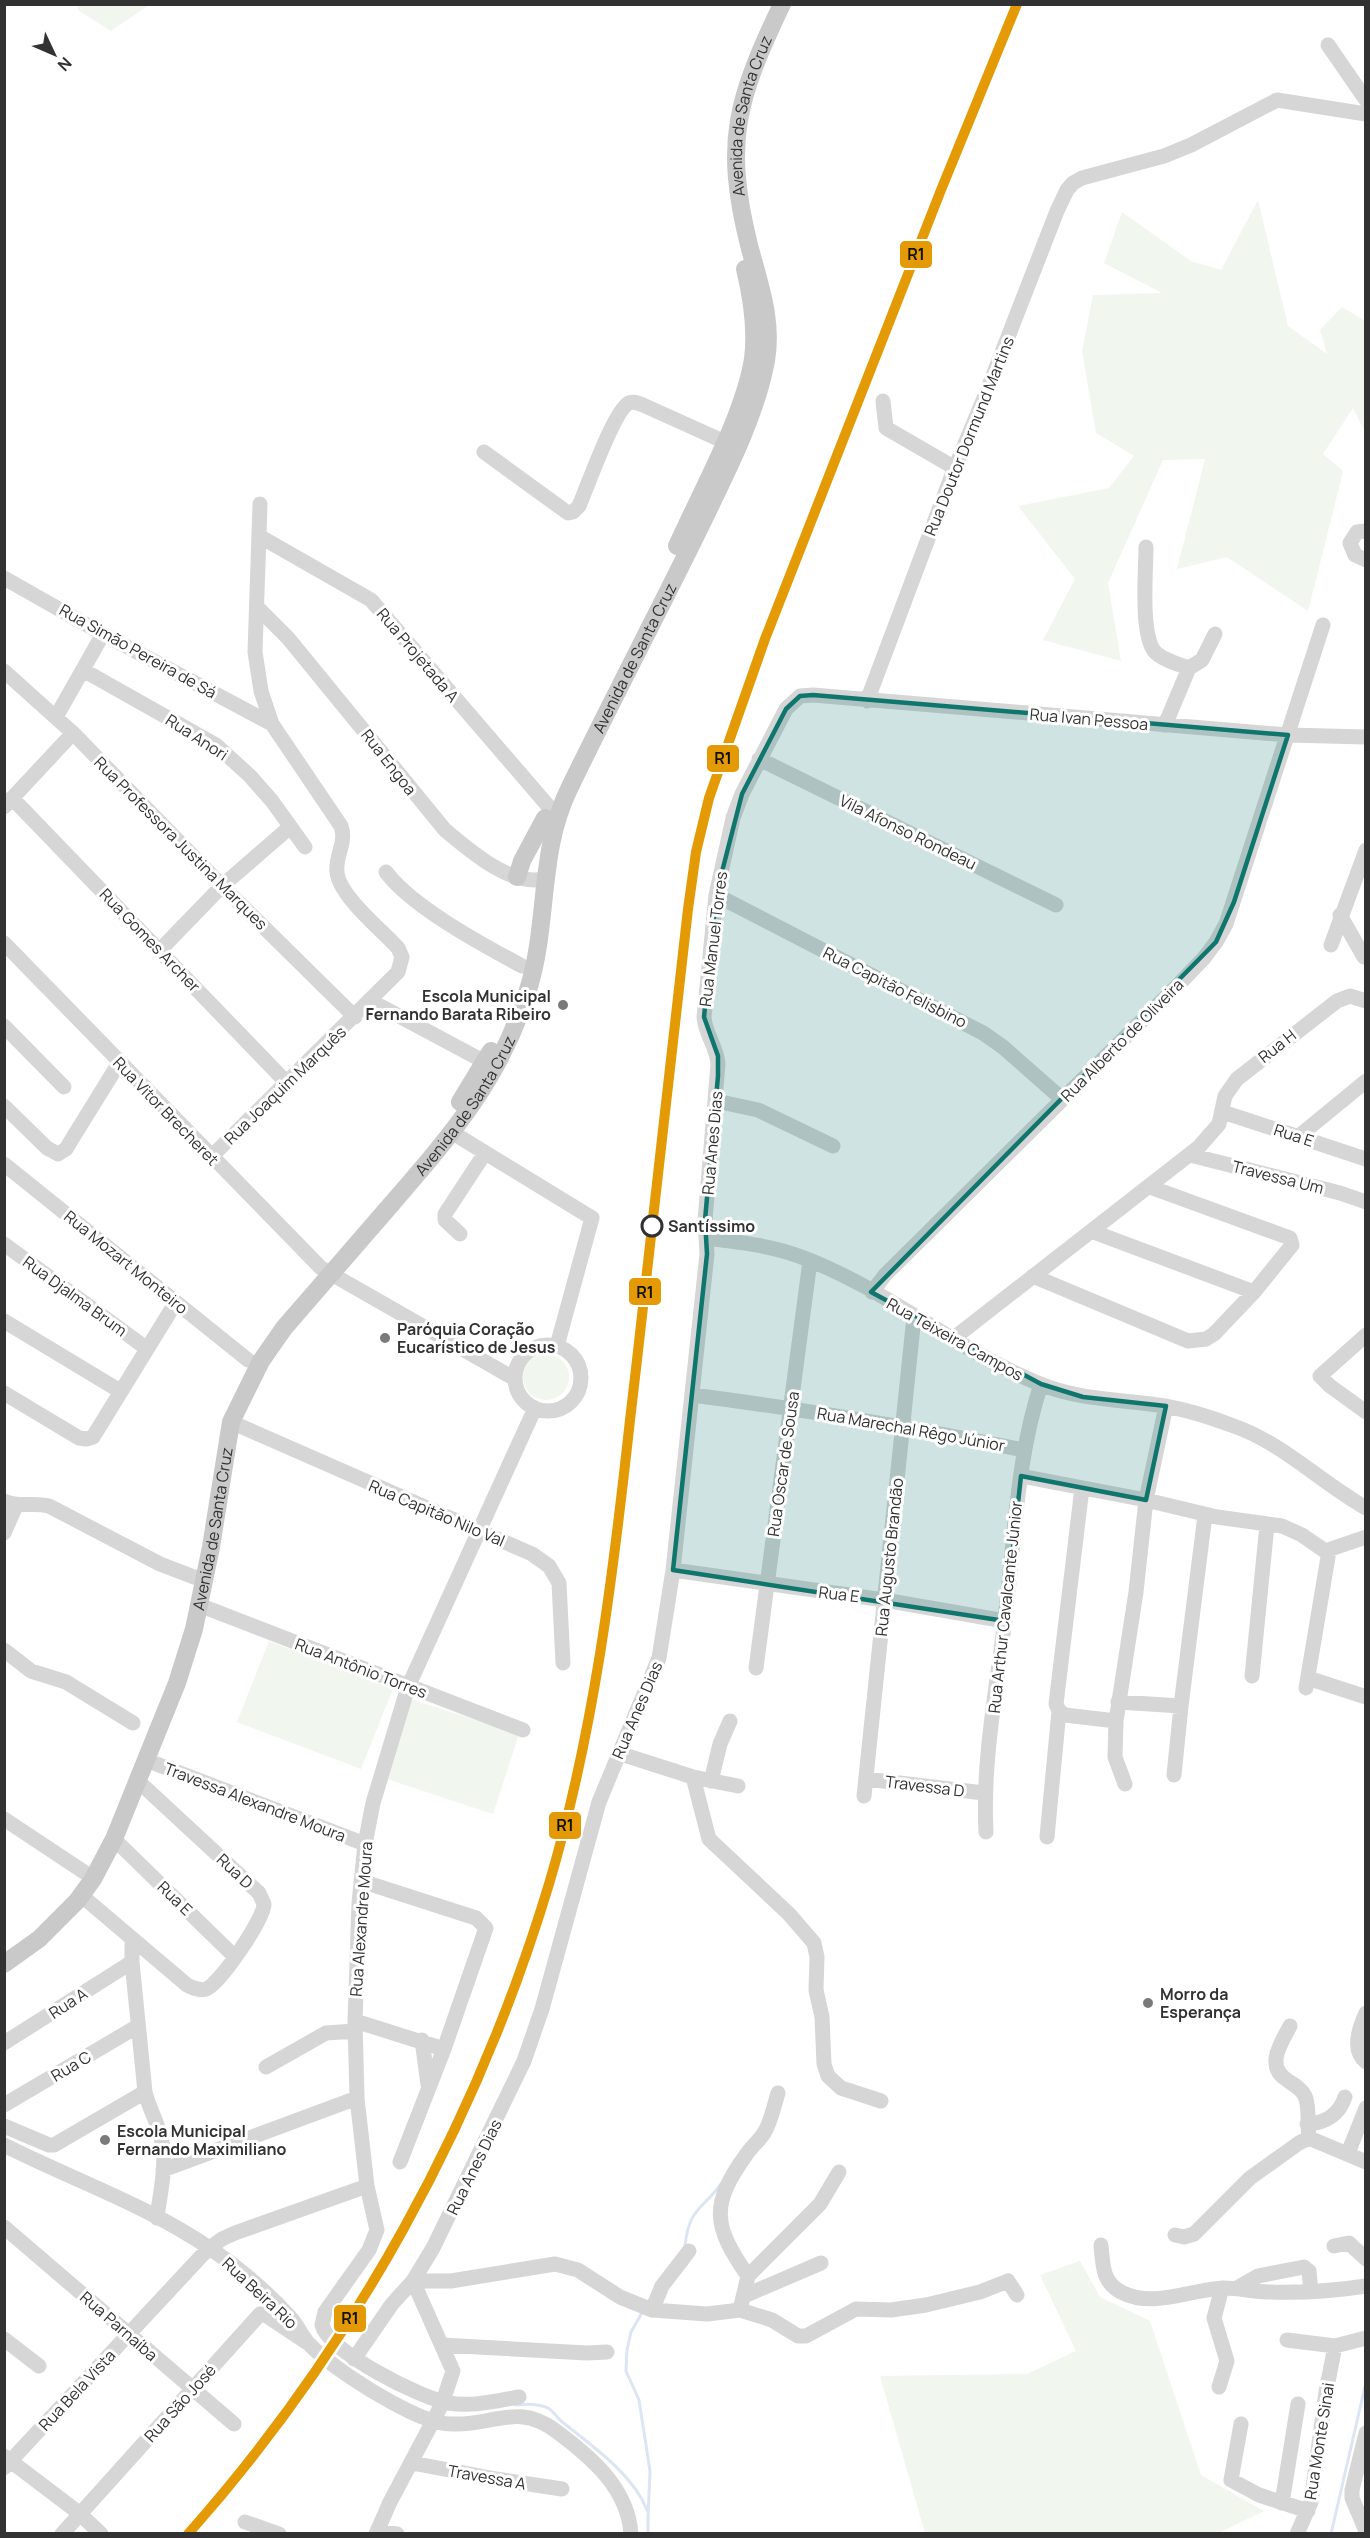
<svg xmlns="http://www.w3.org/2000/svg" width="1370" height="2538" viewBox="0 0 1370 2538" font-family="Manrope,sans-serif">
<rect width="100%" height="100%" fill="#fff"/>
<path fill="#f1f6ee" d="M78 5V4L149 5 111 31 78 10Z
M1258 200 1288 326 1327 354 1320 330 1342 307 1365 321V432L1353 408 1323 454 1343 471 1308 611 1227 557 1177 569 1205 459 1163 460 1108 583 1121 661 1043 640 1075 579 1018 506 1109 488 1134 456 1096 433 1082 351 1093 295 1162 293 1104 263 1122 212 1191 261 1221 270Z
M523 1377a23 23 0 1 1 46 0a23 23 0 1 1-46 0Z
M269 1641 393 1689 361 1769 237 1722Z
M411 1699 519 1734 493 1814 384 1778Z
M1080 2261 1100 2297 1150 2321 1201 2475 1264 2511 1219 2533H925L880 2376 1027 2374 1076 2351 1040 2275Z"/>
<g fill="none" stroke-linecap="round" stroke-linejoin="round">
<path stroke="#dce5f3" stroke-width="3" d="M685 2246C689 2208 701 2211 721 2184
M643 2311 631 2332 627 2350 626 2371 639 2400 650 2471 648 2517
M516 2405C525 2404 539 2404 548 2408 553 2411 557 2417 561 2421 591 2445 633 2474 647 2510
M648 2516V2534
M1331 2534 1366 2382"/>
<path stroke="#d6d6d6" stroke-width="15" d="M1328 45 1366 100
M883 401 886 428 955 468
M484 452 568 513 573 512 579 506C587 488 614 410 629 403 634 401 638 403 643 405L725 442
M1366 531 1357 532 1350 543 1355 555 1366 560
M259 536 371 600 549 807
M1146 547C1146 570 1140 635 1155 652 1163 660 1178 664 1189 668
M4 578 103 634 272 724
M257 607 288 638 445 830C469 850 513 889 546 878
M83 670 216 745 250 776 272 801 305 847
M4 671 73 733 222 886 355 1017
M867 701 952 475 987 391 1057 211 1067 190 1073 183 1082 178 1164 156 1191 145 1277 100 1366 114
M56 717 103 634
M1165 725 1189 668 1202 660 1215 634
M759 759 1056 905
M12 798 286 1082
M4 807 73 733
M386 872C412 907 483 945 522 966
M716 895 983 1033 1003 1047 1062 1099
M1340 915 1364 957
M4 943 321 1268 515 1379
M1331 945 1366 850
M160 950 222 886 290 827
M371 1001 485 1062
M4 1026 64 1087
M716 1101 758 1110 833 1146
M4 1106 47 1148 58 1154 66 1149 72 1139 119 1063
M1223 1112 1366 1159
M453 1133 592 1218 557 1346
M1299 1136 1366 1081
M1190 1155 1340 1193 1366 1202
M211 1157 398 972 402 957 398 948C382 930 339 896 337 872 335 855 347 843 341 826L272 724 261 691 255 652 260 504
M4 1164 248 1360
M1091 1231 1254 1292
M460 1234 445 1220V1214L485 1153
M706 1238C739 1242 774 1246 804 1258 888 1290 958 1351 1040 1384 1083 1401 1122 1399 1165 1406 1187 1410 1210 1417 1231 1425 1282 1442 1320 1482 1366 1508
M4 1244 146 1348
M1033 1276 1188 1341 1206 1339 1214 1334 1254 1292 1292 1245 1290 1238 1150 1187
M872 1292 885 1275 1179 984 1204 958 1216 942 1226 924 1323 625
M4 1321 120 1391
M1366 1335 1320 1376 1330 1386 1366 1412
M954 1338 1199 1147 1219 1124 1225 1096 1237 1079 1337 1001 1350 996 1366 1001
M515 1378a33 33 0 1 1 66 0a33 33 0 1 1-66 0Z
M4 1393 79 1438 86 1439 93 1437 176 1302
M692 1395C803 1409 913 1428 1024 1450
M231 1422 532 1554 549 1566 559 1583 563 1663
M1021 1476 1146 1500 1217 1517 1282 1526 1302 1535 1325 1551 1366 1537
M1082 1488 1056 1704 1059 1711 1065 1715 1116 1721
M4 1501C19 1508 33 1502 49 1506L160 1564 194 1577
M4 1533 16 1506
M673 1570 884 1600 1005 1621
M199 1605 523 1730
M4 1650 31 1671 66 1682 133 1723
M756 1668 810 1261
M1252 1676 1267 1525
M1308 1678 1366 1697
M1306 1688 1329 1551
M1118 1702 1181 1706 1205 1515
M618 1753 693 1777 738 1786
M146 1760 365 1844
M1174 1775 1181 1706
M693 1777 709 1839 789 1914 814 1943 817 1957 816 1990 822 2017 824 2064 828 2076 841 2088 881 2101
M866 1779 984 1793
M711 1781 720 1744 730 1721
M1125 1784 1115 1757 1116 1721 1136 1592 1146 1500 1166 1406
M864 1796 914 1317
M4 1819 84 1872
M986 1832C982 1758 998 1683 1006 1610 1015 1534 1017 1458 1041 1384
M1047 1837 1059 1711
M114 1839 235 1957
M361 1881 476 1918 486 1928 444 2049 400 2162
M82 1896 187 1985C193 1988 199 1991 206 1989 219 1985 264 1919 264 1904L259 1893 138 1781
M132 1938V1962L145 2092C149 2109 159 2124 162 2142 167 2166 160 2193 157 2218
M1366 2013C1359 2028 1351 2050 1366 2062
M355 2021 444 2049
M1290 2026C1281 2043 1265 2066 1287 2080 1294 2085 1301 2088 1305 2096 1310 2108 1307 2125 1309 2138
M422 2040 428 2085
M4 2043 132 1962
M266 2067 326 2033 355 2031
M4 2105 138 2026
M1307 2124C1326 2123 1339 2115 1345 2097
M4 2126 49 2145H54L145 2092
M4 2145C73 2180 147 2205 211 2249 239 2268 267 2292 290 2317 297 2324 301 2335 308 2343 328 2364 367 2389 393 2403 410 2412 433 2424 452 2424 494 2426 517 2402 556 2431 591 2457 628 2488 631 2534
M1348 2153 1366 2108
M163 2170 357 2098
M4 2227 234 2424
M1175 2235 1184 2237 1194 2234 1250 2178 1299 2143 1309 2138 1366 2162
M1101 2245C1103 2265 1102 2282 1121 2292 1154 2309 1191 2289 1224 2288 1240 2288 1254 2292 1270 2292 1302 2293 1334 2291 1366 2286
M1334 2246 1349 2243 1366 2259
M748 2276 820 2204 839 2172
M413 2281H451L555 2264 578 2270 620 2297 652 2310 707 2314 740 2310 748 2276C713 2226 710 2205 746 2155 751 2147 759 2141 764 2133 771 2122 774 2106 778 2093
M1237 2288 1258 2276 1304 2267 1309 2271 1311 2292
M744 2296 821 2263
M652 2310 662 2286 689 2251
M740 2310 772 2320 798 2336H806L856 2309 891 2310 926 2305 980 2292 1008 2281 1017 2295
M4 2339 39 2366
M1287 2340 1335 2346 1366 2338
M442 2345 587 2353 607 2352
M354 2359 392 2304 413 2281 433 2248 524 2061 542 2009 599 1802 659 1658 673 1570 707 1254 705 1220 718 1064C717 1047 705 1034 704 1017L716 895 733 818 742 794 786 709 800 696 813 695 1288 735 1366 737
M1219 2387 1227 2361 1214 2318 1222 2288
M519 2397C496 2401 472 2407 449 2403 422 2399 329 2352 322 2325L325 2312 369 2250 377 2230 367 2186 357 2098 355 2021 359 1903 365 1844 373 1803 408 1687 535 1408
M1241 2424 1231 2480 1259 2495 1308 2511
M1366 2433 1352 2490V2498L1366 2531
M4 2456 79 2513 101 2534
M412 2463 496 2479 562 2489
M4 2468 207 2250 222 2239 235 2233 367 2186
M1282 2503 1298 2404
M245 2522 279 2534
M377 2531 397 2534
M62 2534 260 2314H264L306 2342
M376 2534 390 2502 442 2404 453 2371 413 2281
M1297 2534 1311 2502 1326 2392 1335 2346"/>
<g stroke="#c9c9c9" stroke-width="18">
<path d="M677 546C701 492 744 416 753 359 757 328 752 298 745 269"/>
<path d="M517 877 522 861 545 818"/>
<path d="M460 1102 491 1051"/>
<path id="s1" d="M4 1964 39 1939 77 1901 93 1879 114 1839 177 1683 194 1629 211 1547 231 1422 261 1361 284 1328C321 1285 358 1243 395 1200 453 1133 501 1077 528 990 549 924 538 852 569 789 612 700 658 613 701 525 726 473 755 418 766 361 773 319 759 284 749 245 723 141 737 99 782 4"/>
</g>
<defs>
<path id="rail-1" d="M188 2534C354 2347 477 2123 549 1884 594 1733 613 1576 630 1420 650 1250 669 1080 688 909L696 852 709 798 765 639 941 190 1017 4"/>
</defs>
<use href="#rail-1" stroke="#fff" stroke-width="15"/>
<use href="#rail-1" stroke="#e39a05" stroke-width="10"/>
</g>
<path fill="#0f766e" fill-opacity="0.2" stroke="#0f766e" stroke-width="4.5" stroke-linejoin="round" d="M813 695 1288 735 1234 902 1216 942 871 1292 1041 1384 1083 1397 1166 1406 1146 1500 1021 1476 1005 1621 673 1570 707 1254 705 1220 718 1076V1056L704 1017 716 895 742 794 786 709 800 696Z"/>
<g fill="#7a7a7a" stroke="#fff" stroke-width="2">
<circle cx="563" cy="1005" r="6"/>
<circle cx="385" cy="1338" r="6"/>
<circle cx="1148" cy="2003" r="6"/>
<circle cx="105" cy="2140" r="6"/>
</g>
<circle fill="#fff" stroke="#323232" stroke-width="3" cx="652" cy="1226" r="10"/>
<g text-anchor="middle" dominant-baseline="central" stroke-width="6" stroke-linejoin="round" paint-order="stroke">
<g font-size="16" fill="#323232" stroke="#fff">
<text stroke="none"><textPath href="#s1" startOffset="2061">Avenida de Santa Cruz</textPath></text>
<text transform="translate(969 436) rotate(-68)">Rua Doutor Dormund Martins</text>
<text transform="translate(138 651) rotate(29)">Rua Simão Pereira de Sá</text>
<text transform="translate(418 655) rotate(50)">Rua Projetada A</text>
<text stroke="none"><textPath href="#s1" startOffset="1485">Avenida de Santa Cruz</textPath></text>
<text transform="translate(1089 719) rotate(5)">Rua Ivan Pessoa</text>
<text transform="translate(197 737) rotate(33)">Rua Anori</text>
<text transform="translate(389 762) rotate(52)">Rua Engoa</text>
<text transform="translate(908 832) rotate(26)">Vila Afonso Rondeau</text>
<text transform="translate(181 843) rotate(45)">Rua Professora Justina Marques</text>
<text transform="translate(713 939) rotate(-83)">Rua Manuel Torres</text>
<text transform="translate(150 940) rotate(46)">Rua Gomes Archer</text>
<text transform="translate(895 987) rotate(27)">Rua Capitão Felisbino</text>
<text transform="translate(1122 1040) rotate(-45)">Rua Alberto de Oliveira</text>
<text transform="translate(1277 1046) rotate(-38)">Rua H</text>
<text transform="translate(285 1085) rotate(-44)">Rua Joaquim Marquês</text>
<text stroke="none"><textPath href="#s1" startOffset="1000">Avenida de Santa Cruz</textPath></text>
<text transform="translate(166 1111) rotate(46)">Rua Vitor Brecheret</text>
<text transform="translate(1294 1135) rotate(18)">Rua E</text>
<text transform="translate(712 1143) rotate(-85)">Rua Anes Dias</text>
<text transform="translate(1278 1177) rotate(14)">Travessa Um</text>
<text transform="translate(126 1262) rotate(39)">Rua Mozart Monteiro</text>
<text transform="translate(75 1296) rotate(36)">Rua Djalma Brum</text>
<text transform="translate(955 1339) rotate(29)">Rua Teixeira Campos</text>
<text transform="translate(911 1429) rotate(10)">Rua Marechal Rêgo Júnior</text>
<text transform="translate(783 1464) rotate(-82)">Rua Oscar de Sousa</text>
<text transform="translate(437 1513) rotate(23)">Rua Capitão Nilo Val</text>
<text stroke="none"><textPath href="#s1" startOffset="496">Avenida de Santa Cruz</textPath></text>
<text transform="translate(889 1557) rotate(-84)">Rua Augusto Brandão</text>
<text transform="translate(839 1594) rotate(7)">Rua E</text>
<text transform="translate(1005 1607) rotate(-84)">Rua Arthur Cavalcante Júnior</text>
<text transform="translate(361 1668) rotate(21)">Rua Antônio Torres</text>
<text transform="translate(637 1710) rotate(-67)">Rua Anes Dias</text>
<text transform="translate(925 1786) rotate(7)">Travessa D</text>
<text transform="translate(255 1802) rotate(21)">Travessa Alexandre Moura</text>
<text transform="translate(235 1871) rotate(43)">Rua D</text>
<text transform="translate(175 1898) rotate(44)">Rua E</text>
<text transform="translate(361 1919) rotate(-86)">Rua Alexandre Moura</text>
<text transform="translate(68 2003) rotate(-33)">Rua A</text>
<text transform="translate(71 2066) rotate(-31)">Rua C</text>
<text transform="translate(474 2167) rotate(-64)">Rua Anes Dias</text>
<text transform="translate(260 2293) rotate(43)">Rua Beira Rio</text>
<text transform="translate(119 2326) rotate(41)">Rua Parnaíba</text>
<text transform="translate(77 2390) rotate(-47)">Rua Bela Vista</text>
<text transform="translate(180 2403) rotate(-48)">Rua São José</text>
<text transform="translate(1319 2441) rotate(-81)">Rua Monte Sinai</text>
<text transform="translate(487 2477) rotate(10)">Travessa A</text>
</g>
<g font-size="16" font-weight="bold" fill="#323232" stroke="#fff" text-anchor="start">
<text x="551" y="996" text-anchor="end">Escola Municipal<tspan x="551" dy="18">Fernando Barata Ribeiro</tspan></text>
<text x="397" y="1329">Paróquia Coração<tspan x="397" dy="18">Eucarístico de Jesus</tspan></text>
<text x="1160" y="1994">Morro da<tspan x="1160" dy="18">Esperança</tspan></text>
<text x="117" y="2131">Escola Municipal<tspan x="117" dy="18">Fernando Maximiliano</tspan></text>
</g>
<g font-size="16" font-weight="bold" fill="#323232" stroke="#fff" text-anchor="start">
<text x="668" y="1226">Santíssimo</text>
</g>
</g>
<g stroke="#fff" stroke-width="2">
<rect x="899" y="240" width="34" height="29" rx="6" fill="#e39a05"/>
<rect x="706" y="744" width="34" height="29" rx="6" fill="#e39a05"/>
<rect x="628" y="1277" width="34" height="29" rx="6" fill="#e39a05"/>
<rect x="548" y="1811" width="34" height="29" rx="6" fill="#e39a05"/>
<rect x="333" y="2304" width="34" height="29" rx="6" fill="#e39a05"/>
</g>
<g font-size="16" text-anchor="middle" font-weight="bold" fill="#111">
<text x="916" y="260">R1</text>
<text x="723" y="764">R1</text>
<text x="645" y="1298">R1</text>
<text x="565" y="1831">R1</text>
<text x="350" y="2324">R1</text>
</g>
<rect width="1370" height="2538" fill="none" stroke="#323232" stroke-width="12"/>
<g transform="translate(54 54) rotate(134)" stroke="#ffffff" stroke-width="4.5" paint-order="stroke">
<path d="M0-4.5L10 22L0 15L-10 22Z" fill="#323232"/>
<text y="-9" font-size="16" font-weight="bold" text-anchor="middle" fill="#323232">N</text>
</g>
</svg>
